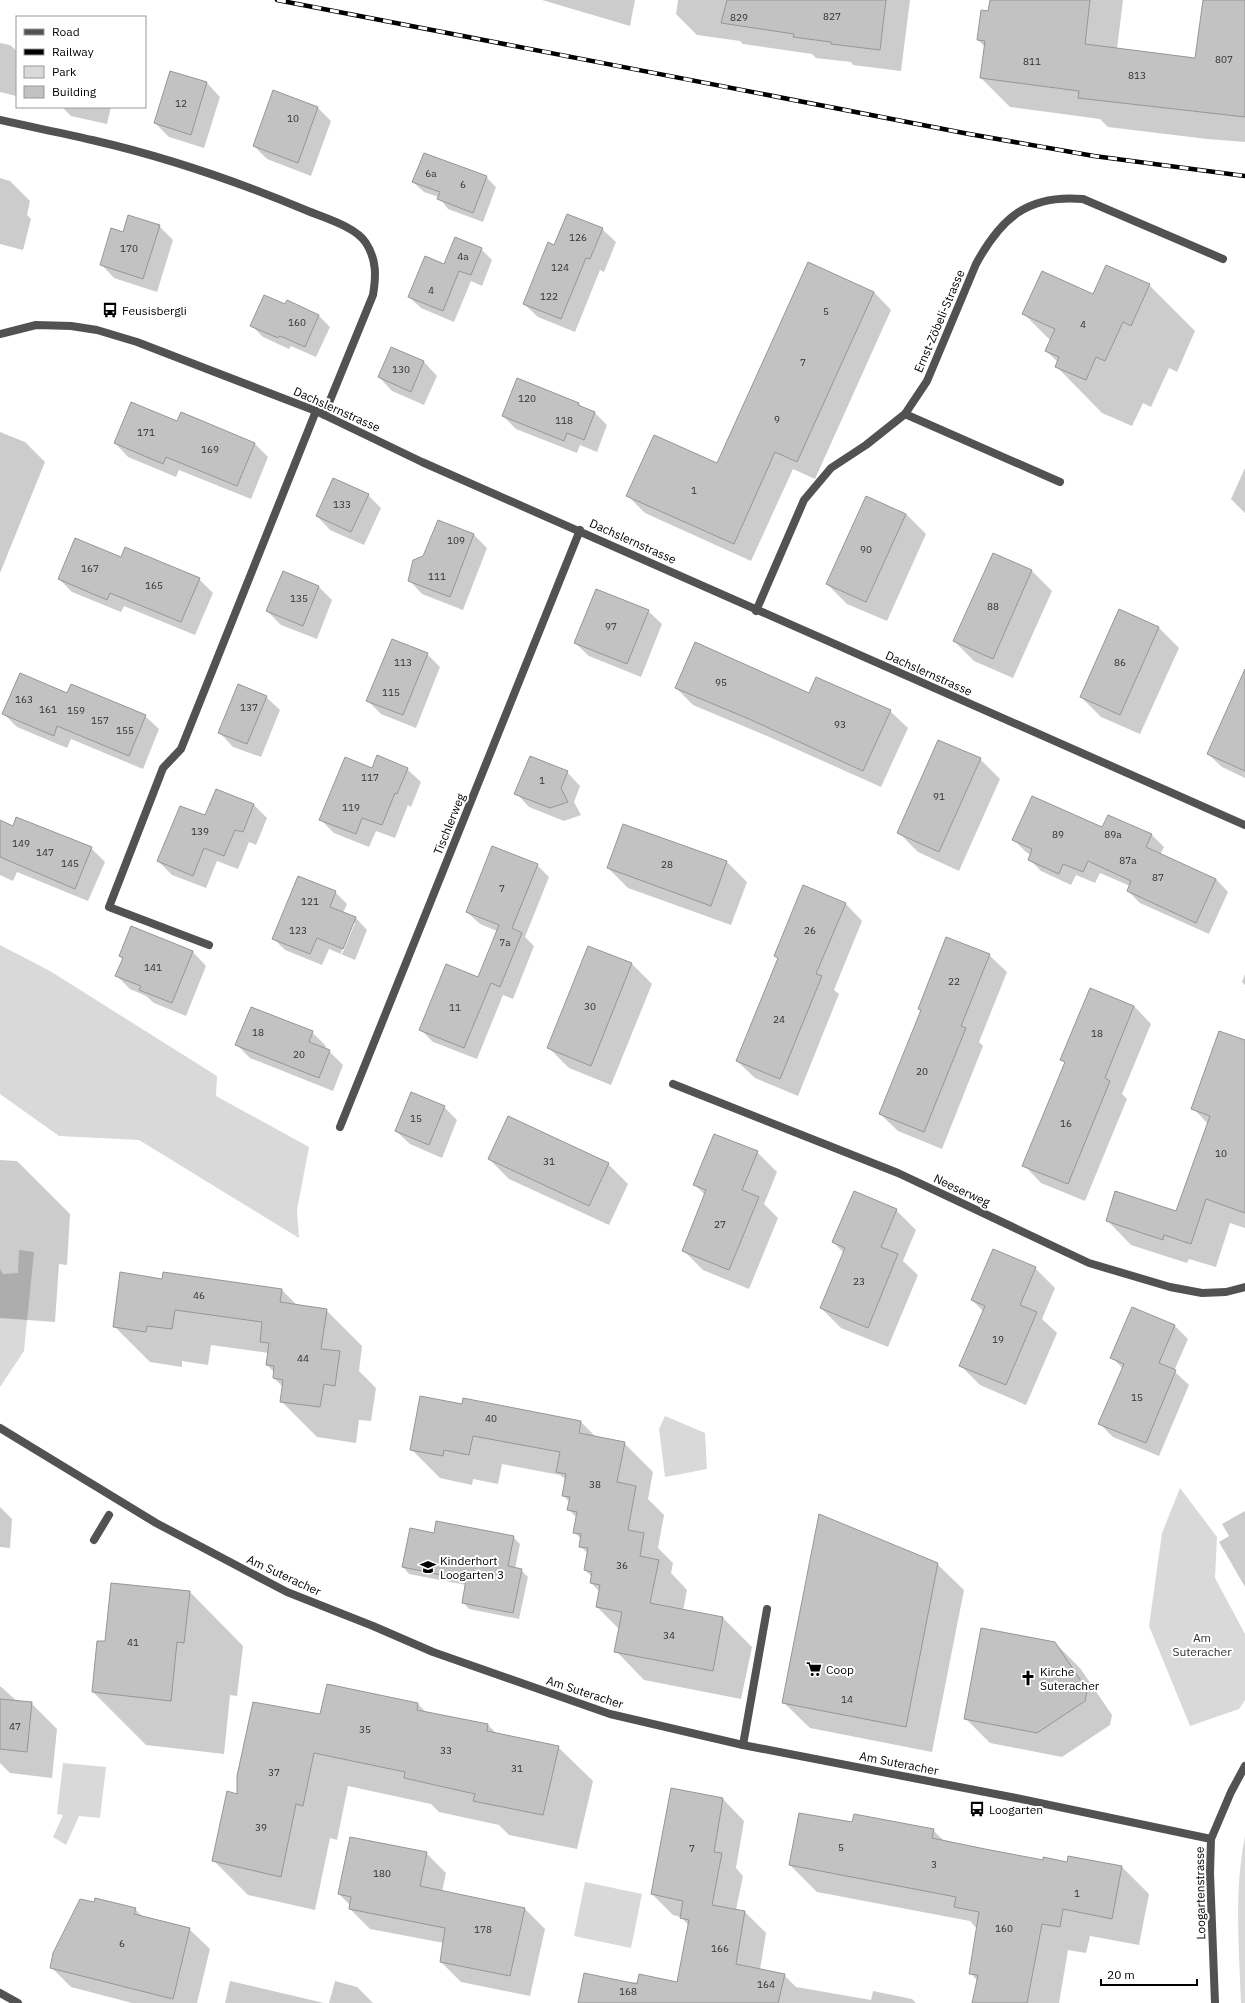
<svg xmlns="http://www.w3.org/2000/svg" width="1245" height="2003" viewBox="0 0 1245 2003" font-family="'IBM Plex Sans',sans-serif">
<rect width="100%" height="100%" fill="#fff"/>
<path fill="#d9d9d9" d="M0 945 50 971 217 1076 216 1096 309 1147 297 1210 299 1238 139 1140 59 1136 0 1094Z
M19 1250 34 1252 24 1351 0 1387V1269L3 1274 18 1273Z
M665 1416 705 1433 707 1469 665 1477 659 1429Z
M1180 1488 1217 1537 1215 1578 1245 1634V1700L1239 1709 1190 1726 1149 1626 1162 1533Z
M63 1763 106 1767 100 1818 79 1816 66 1845 53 1837 63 1815 57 1814Z
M1245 1836V2003H1241C1239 1947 1234 1891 1245 1836Z
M585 1882 642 1894 631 1948 574 1936Z"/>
<path fill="#0003" fill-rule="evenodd" d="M542 0H635L630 26Z
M678 0H910L901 71 853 65 851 62 816 58 812 54 743 44 740 41 697 35 676 14Z
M991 0H1123L1117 49 1196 59 1204 0H1245V142L1207 139 1108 127 1100 119 1010 107 981 78 985 47 978 40 989 12Z
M0 43 10 45 17 51 16 96 0 92Z
M171 72 207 83 220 97 204 148 169 137 155 123Z
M274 91 318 108 331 121 311 176 267 159 254 146Z
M62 107H111L107 124 71 116Z
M486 177 496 187 483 222 448 209 439 197 424 192 413 182Z
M0 178 10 181 30 201 27 215 31 219 23 250 0 244Z
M159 226 173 240 157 292 114 278 101 264 123 233Z
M602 229 616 242 604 272 600 270 575 332 538 317 524 304Z
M481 249 492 260 482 286 471 281 454 322 421 308 409 297 445 265Z
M1149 285 1195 331 1177 372 1169 368 1151 407 1143 403 1132 426 1102 413 1056 366 1058 362 1046 351 1051 341 1024 314 1094 295Z
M874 292 891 310 815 479 793 469 751 561 645 513 627 495 718 465Z
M286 305 319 316 330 327 316 357 291 346 289 349 263 337 252 326Z
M392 348 424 362 437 376 424 405 392 391 379 377Z
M517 379 579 404 583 408 595 413 607 425 597 452 580 445 577 453 516 429 503 416Z
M181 413 255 444 268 457 251 499 179 470 176 477 128 457 115 443 178 422Z
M0 432 25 442 45 462 0 573Z
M1245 468V513L1231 499Z
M368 495 381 508 364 545 330 530 317 516Z
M906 514 926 534 887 621 847 604 827 584Z
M474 535 487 548 463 610 422 594 409 580Z
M993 554 1032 571 1052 591 1013 678 974 661 954 641Z
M122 558 199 579 213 593 195 635 124 606 121 612 72 592 59 579Z
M283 572 319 587 332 600 317 639 281 625 267 611Z
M648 611 662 624 641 677 589 656 575 643Z
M1159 628 1179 648 1140 734 1101 717 1081 697Z
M427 654 440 667 416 728 381 714 368 701Z
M1245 672V778L1222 767 1208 754Z
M676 688 810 695 890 711 908 728 881 787 767 736 693 705Z
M68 694 145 716 159 729 143 769 71 739 67 748 17 727 4 714Z
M266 697 280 710 261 757 233 747 220 733Z
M980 759 1000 779 959 871 918 852 898 832Z
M372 769H407L421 782 411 807 408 805 395 838 376 831 369 847 334 833 321 820Z
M567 772 580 786 574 802 581 815 564 821 529 807 516 793Z
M216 790 254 805 267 818 256 845 249 842 238 869 217 861 206 888 172 875 158 861 206 816Z
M0 821 14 827 91 848 105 862 88 901 17 872 13 881 0 875Z
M1102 829 1152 835 1164 847 1160 855 1216 879 1228 892 1209 934 1140 903 1128 891 1130 886 1100 873 1095 883 1076 875 1071 885 1041 871 1029 859 1031 855 1026 852 1014 840Z
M727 862 747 882 731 925 628 888 608 868Z
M537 865 549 877 525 937 534 946 513 999 503 995 477 1059 433 1042 420 1029 478 978 497 931 480 924 467 912Z
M335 892 347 904 343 913 356 918 367 930 355 960 329 949 322 965 285 950 274 939ZM353 923H355L342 954 341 953Z
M845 903 862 921 834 990 839 994 798 1096 755 1078 737 1061 779 960 775 956Z
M132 928 193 952 206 966 186 1016 154 1003 146 996 130 989 117 976 123 959 120 956Z
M589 947 632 964 652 984 611 1085 569 1068 549 1048Z
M989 955 1007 972 979 1042 983 1046 942 1149 898 1131 880 1114 921 1011 919 1008Z
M1245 974V985L1242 982Z
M1134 1006 1151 1024 1122 1094 1127 1099 1085 1201 1041 1183 1024 1165 1065 1063 1062 1060Z
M312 1032 326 1046 325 1049 329 1051 343 1065 333 1091 250 1058 237 1045Z
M1245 1041V1228L1230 1223 1216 1267 1189 1259 1187 1263 1131 1245 1107 1220 1176 1212 1208 1124 1193 1108Z
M444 1107 457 1120 442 1158 410 1144 396 1131Z
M757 1152 777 1172 764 1204 778 1218 749 1289 703 1270 683 1250 705 1195 695 1185Z
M489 1159 608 1164 628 1184 609 1225 509 1179Z
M0 1160 17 1161 70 1214 67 1265 59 1264 55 1322 0 1318Z
M896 1210 916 1230 903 1261 918 1275 888 1347 841 1328 821 1308 844 1253 833 1242Z
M1035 1268 1055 1288 1042 1319 1057 1333 1026 1405 980 1385 960 1365 983 1311 972 1300Z
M163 1280 282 1290 297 1305 326 1310 362 1346 359 1371 376 1388 371 1421 359 1420 356 1443 317 1437 281 1401 283 1387 274 1378V1372L267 1365 269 1353 211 1345 208 1365 182 1361V1367L150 1362 114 1326Z
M1174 1325 1188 1339 1174 1371 1189 1385 1159 1456 1113 1437 1099 1423 1123 1369 1112 1357Z
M464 1399 581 1422 597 1438 624 1443 653 1472 648 1499 664 1515 658 1548 673 1563 671 1573 687 1590 683 1611 723 1618 752 1647 741 1699 644 1680 616 1651 620 1630 597 1607 600 1592 591 1583 592 1577 585 1570 588 1554 580 1546 581 1539 574 1532 577 1518 568 1509 570 1503 563 1495 566 1480 560 1475 502 1464 498 1484 473 1479 472 1485 440 1478 411 1449 463 1405Z
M0 1507 12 1519 10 1548 0 1547Z
M1245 1511V1587L1219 1542 1229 1536 1222 1524Z
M435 1534 513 1537 520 1544 515 1569 521 1570 528 1577 519 1619 469 1609 463 1602 466 1585 409 1574 403 1567Z
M937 1564 964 1590 932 1752 810 1728 783 1702Z
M190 1592 243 1646 237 1696 230 1695 224 1754 146 1745 93 1692 106 1643Z
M1055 1643 1080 1668 1112 1715 1110 1725 1062 1757 990 1743 965 1718Z
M0 1686 18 1702 31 1703 57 1729 52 1778 10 1773 0 1763Z
M418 1704 427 1713 488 1725 497 1734 558 1747 593 1781 577 1849 509 1835 499 1825 439 1812 431 1804 348 1786 337 1840 330 1838 315 1910 248 1895 214 1861 239 1795 321 1715Z
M723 1799 744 1821 736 1868 743 1876 736 1910 745 1912 766 1933 760 1970 784 1975 796 1987 871 2000 873 1991 912 1999 916 2003H579L623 1982 678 1983 689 1926 681 1917 673 1915 652 1894Z
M853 1823 933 1830 944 1841 1044 1861 1122 1867 1149 1894 1139 1945 1090 1936 1086 1953 1068 1950 1059 2003H973L978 1981 970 1973 977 1929 970 1921 817 1892 790 1865Z
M426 1853 446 1873 442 1892 525 1909 545 1929 530 1996 461 1982 441 1962 444 1943 370 1929 350 1909 351 1906 339 1894Z
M135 1909 144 1918 189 1929 210 1949 197 2003H132L71 1987 51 1967Z
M230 1981 324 2003H225Z
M335 1981 357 1987 373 2003H329Z"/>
<path fill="#c2c2c2" stroke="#969696" d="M727 0H886L880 50 831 44V42L793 37 794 34 721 23Z
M990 0H1090L1085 44 1195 58 1203 0H1245V117L1078 98 1079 91 980 78 985 41 977 40 981 10 988 11Z
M170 71 207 82 191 135 154 123Z
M273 90 318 107 298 163 253 146Z
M424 153 487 176 473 213 437 199 440 192 412 182Z
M567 214 603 228 590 259 586 258 561 319 523 304 548 242 554 245Z
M128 215 160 225 143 279 100 265 111 228 123 232Z
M455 237 482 248 471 275 459 271 443 311 408 297 425 256 444 264Z
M808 262 874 292 797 462 775 452 734 544 626 496 654 435 717 463Z
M1106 265 1150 284 1131 326 1123 322 1105 361 1096 357 1086 380 1055 367 1059 357 1045 351 1055 329 1022 314 1042 271 1093 294Z
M264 295 285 304 287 300 319 315 305 347 280 336 278 338 250 326Z
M391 347 424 361 411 392 378 377Z
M517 378 579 403 578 405 595 412 584 440 567 433 564 441 502 416Z
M131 402 177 421 181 412 255 443 237 486 166 457 163 464 114 443Z
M333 478 369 494 351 532 316 516Z
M866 496 906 514 866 602 826 584Z
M438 520 474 534 450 597 408 581 413 560 423 556Z
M75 538 121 557 125 547 200 578 181 622 110 593 107 600 58 579Z
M993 553 1032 570 993 659 953 641Z
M283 571 319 586 303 626 266 611Z
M596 589 649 610 627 664 574 643Z
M1119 609 1159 627 1120 715 1080 697Z
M392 639 428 653 403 715 366 701Z
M695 642 809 693 816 677 891 710 863 771 749 719 675 688Z
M1245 669V771L1207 754Z
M20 673 67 693 71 684 146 715 129 756 57 726 54 736 2 714Z
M238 684 267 696 247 744 218 733Z
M938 740 981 758 939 852 897 833Z
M377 755 408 768 397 794 395 793 382 825 362 818 356 834 319 820 345 757 372 768Z
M530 756 568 771 561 788 568 802 550 808 514 794Z
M216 789 254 804 243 832 235 830 224 856 204 848 193 876 157 861 180 806 205 815Z
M1032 796 1102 827 1108 815 1152 834 1146 847 1216 879 1196 923 1127 891 1131 881 1088 861 1083 872 1063 864 1059 874 1028 860 1032 849 1012 840Z
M16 817 92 847 75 889 0 857V820L13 826Z
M623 824 727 861 711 906 607 868Z
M492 846 538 864 512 928 522 933 500 987 491 983 464 1048 419 1030 446 964 478 977 499 925 466 912Z
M298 876 336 891 330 907 356 917 343 949 317 938 310 954 272 939Z
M803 885 846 903 816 974 822 976 780 1079 736 1061 778 958 774 956Z
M131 926 193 951 172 1003 139 990 141 986 115 976 123 958 119 956Z
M946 937 990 954 961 1026 966 1028 924 1132 879 1114 921 1010 918 1009Z
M588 946 632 963 591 1066 547 1048Z
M1090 988 1134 1006 1105 1078 1110 1081 1068 1184 1022 1166 1065 1062 1060 1060Z
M251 1007 313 1031 309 1042 330 1050 319 1078 235 1045Z
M1219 1031 1245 1040V1213L1206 1199 1191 1244 1164 1235 1163 1240 1106 1221 1115 1191 1176 1211 1210 1116 1191 1109Z
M411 1092 445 1106 429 1145 395 1131Z
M508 1116 609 1163 589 1206 488 1159Z
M714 1134 758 1151 742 1190 759 1197 729 1270 682 1251 706 1190 693 1185Z
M854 1191 897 1209 881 1247 898 1254 868 1328 820 1308 845 1248 832 1242Z
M993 1249 1036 1267 1020 1305 1037 1312 1006 1385 959 1366 985 1306 971 1300Z
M120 1272 162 1279 163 1272 282 1289 280 1302 327 1309 321 1349 340 1351 335 1386 324 1384 320 1407 280 1402 283 1380 273 1378 274 1366 266 1365 269 1343 260 1342 262 1322 175 1310 172 1329 147 1326 146 1332 113 1327Z
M1132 1307 1175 1325 1159 1363 1176 1370 1146 1443 1098 1424 1124 1364 1110 1358Z
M420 1396 462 1404 463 1398 581 1421 579 1433 625 1442 617 1482 636 1486 628 1530 644 1533 640 1556 659 1560 650 1603 723 1617 713 1671 614 1652 622 1612 596 1607 600 1585 590 1583 592 1572 584 1570 588 1548 579 1547 581 1534 573 1533 577 1512 567 1510 570 1497 562 1496 566 1474 556 1472 560 1452 473 1436 469 1455 444 1450 443 1456 410 1450Z
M819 1514 938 1563 906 1727 782 1703Z
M436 1521 514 1536 508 1566 522 1569 513 1613 462 1603 466 1580 402 1567 410 1528 434 1533Z
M111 1583 190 1591 184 1643 177 1642 171 1701 92 1692 97 1641H105Z
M981 1628 1055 1642 1087 1690 1085 1701 1037 1733 964 1719Z
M327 1684 418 1703 417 1710 488 1724 487 1731 559 1746 543 1815 473 1801 475 1794 404 1778 405 1772 314 1753 303 1806 296 1804 281 1877 212 1861 227 1791 237 1794V1776L253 1702 320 1714Z
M0 1699 32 1702 27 1752 0 1749Z
M671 1788 723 1798 714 1852 722 1853 712 1905 745 1911 736 1964 785 1974 778 2003H578L584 1973 637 1984 639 1974 677 1982 689 1920 680 1918 683 1901 651 1894Z
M799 1813 852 1822 854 1814 934 1829 932 1838 985 1849 1043 1860V1857L1067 1862 1068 1856 1122 1866 1112 1919 1063 1909 1060 1927 1042 1924 1027 2003H972L978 1975 969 1974 979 1912 954 1907 956 1897 789 1865Z
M350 1837 427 1852 420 1886 525 1908 510 1976 440 1962 445 1928 349 1909 351 1897 338 1894Z
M95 1898 136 1908 134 1914 190 1928 173 1999 50 1968 53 1953 80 1899 94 1902Z"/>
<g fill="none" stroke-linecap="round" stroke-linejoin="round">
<path stroke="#525252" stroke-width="8" d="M905 414 1060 482
M209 945 109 907 163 768 181 749 316 411
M94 1540 109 1515
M743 1745 767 1609"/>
<path stroke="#525252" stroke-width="8" d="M0 120C31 127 62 133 92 140 166 157 239 182 308 211 325 218 356 227 366 243 377 260 376 277 373 295L324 415
M0 334 36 325 71 326 97 330 137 342 316 411 422 462 1245 825
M756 611 804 500 831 468 866 445 905 414 927 381 976 264C1001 218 1028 194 1083 199L1223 259
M673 1084 898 1173 1089 1263 1170 1287 1202 1293 1226 1292 1245 1287
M340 1127 580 530
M0 1428 156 1523 287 1592 373 1626 433 1652 610 1714 743 1745 1016 1798 1211 1839
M0 1993 18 2003
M1215 2003 1210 1873 1211 1839 1231 1792 1245 1766"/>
<defs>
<path id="rail" d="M277 0 969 134 1094 156 1245 176"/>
</defs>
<use href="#rail" stroke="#000" stroke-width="4.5"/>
<use href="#rail" stroke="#fff" stroke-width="3" stroke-dasharray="9" stroke-linecap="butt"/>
</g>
<defs>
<symbol id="bus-bare" viewBox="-9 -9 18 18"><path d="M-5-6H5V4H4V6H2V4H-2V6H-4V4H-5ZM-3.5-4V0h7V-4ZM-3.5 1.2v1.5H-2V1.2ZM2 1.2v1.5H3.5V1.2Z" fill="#000" stroke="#fff" stroke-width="2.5" paint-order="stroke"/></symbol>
<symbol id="school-bare" viewBox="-9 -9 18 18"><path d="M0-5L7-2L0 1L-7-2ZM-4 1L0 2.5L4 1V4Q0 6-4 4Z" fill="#000" stroke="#fff" stroke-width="2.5" paint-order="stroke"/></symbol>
<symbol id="supermarket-bare" viewBox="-9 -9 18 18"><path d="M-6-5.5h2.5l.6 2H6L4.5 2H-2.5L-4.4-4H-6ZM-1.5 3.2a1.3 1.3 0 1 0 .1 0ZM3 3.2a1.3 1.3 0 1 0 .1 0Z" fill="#000" stroke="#fff" stroke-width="2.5" paint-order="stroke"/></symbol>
<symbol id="church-bare" viewBox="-9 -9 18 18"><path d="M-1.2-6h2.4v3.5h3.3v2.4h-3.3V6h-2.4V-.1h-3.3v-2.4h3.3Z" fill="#000" stroke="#fff" stroke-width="2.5" paint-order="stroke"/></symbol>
</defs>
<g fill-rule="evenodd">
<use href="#bus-bare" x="99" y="299" width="22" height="22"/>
<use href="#school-bare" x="417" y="1556" width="22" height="22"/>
<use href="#supermarket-bare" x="803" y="1658" width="22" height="22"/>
<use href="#church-bare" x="1017" y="1667" width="22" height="22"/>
<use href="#bus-bare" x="966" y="1798" width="22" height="22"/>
</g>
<g text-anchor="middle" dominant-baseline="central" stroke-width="4" stroke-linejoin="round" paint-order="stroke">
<g font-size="10" fill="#303030">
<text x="832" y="16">827</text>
<text x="739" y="17">829</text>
<text x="1224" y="59">807</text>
<text x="1032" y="61">811</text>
<text x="1137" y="75">813</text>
<text x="181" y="103">12</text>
<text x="293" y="118">10</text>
<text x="431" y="173">6a</text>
<text x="463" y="184">6</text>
<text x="578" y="237">126</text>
<text x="129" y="248">170</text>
<text x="463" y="256">4a</text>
<text x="560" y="267">124</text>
<text x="431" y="290">4</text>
<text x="549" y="296">122</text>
<text x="826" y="311">5</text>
<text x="297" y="322">160</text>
<text x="1083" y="324">4</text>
<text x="803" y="362">7</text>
<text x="401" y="369">130</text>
<text x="527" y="398">120</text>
<text x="777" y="419">9</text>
<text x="564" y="420">118</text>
<text x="146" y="432">171</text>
<text x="210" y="449">169</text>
<text x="694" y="490">1</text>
<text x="342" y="504">133</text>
<text x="456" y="540">109</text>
<text x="866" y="549">90</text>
<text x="90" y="568">167</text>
<text x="437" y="576">111</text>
<text x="154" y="585">165</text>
<text x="299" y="598">135</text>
<text x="993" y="606">88</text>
<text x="611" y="626">97</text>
<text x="403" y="662">113</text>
<text x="1120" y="662">86</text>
<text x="721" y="682">95</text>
<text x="391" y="692">115</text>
<text x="24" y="699">163</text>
<text x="249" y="707">137</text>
<text x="48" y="709">161</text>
<text x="76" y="710">159</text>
<text x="100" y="720">157</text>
<text x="840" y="724">93</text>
<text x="125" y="730">155</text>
<text x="370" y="777">117</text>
<text x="542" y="780">1</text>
<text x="939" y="796">91</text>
<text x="351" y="807">119</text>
<text x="200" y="831">139</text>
<text x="1058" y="834">89</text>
<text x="1113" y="834">89a</text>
<text x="21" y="843">149</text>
<text x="45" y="852">147</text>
<text x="1128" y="860">87a</text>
<text x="70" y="863">145</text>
<text x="667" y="864">28</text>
<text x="1158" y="877">87</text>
<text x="502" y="888">7</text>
<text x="310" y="901">121</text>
<text x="298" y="930">123</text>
<text x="810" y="930">26</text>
<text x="505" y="942">7a</text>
<text x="153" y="967">141</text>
<text x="954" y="981">22</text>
<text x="590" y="1006">30</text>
<text x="455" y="1007">11</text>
<text x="779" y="1019">24</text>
<text x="258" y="1032">18</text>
<text x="1097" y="1033">18</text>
<text x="299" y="1054">20</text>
<text x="922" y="1071">20</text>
<text x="416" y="1118">15</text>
<text x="1066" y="1123">16</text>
<text x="1221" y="1153">10</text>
<text x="549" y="1161">31</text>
<text x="720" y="1224">27</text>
<text x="859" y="1281">23</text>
<text x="199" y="1295">46</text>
<text x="998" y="1339">19</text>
<text x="303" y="1358">44</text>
<text x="1137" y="1397">15</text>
<text x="491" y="1418">40</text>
<text x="595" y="1484">38</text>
<text x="622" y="1565">36</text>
<text x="669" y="1635">34</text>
<text x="133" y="1642">41</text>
<text x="847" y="1699">14</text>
<text x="15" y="1726">47</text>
<text x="365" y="1729">35</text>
<text x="446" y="1750">33</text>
<text x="517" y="1768">31</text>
<text x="274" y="1772">37</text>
<text x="261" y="1827">39</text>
<text x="841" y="1847">5</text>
<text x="692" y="1848">7</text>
<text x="934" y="1864">3</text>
<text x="382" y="1873">180</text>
<text x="1077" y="1893">1</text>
<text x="1004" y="1928">160</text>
<text x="483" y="1929">178</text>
<text x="122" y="1943">6</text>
<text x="720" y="1948">166</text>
<text x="766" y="1984">164</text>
<text x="628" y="1991">168</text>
</g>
<g font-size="12" fill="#000" stroke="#fff" text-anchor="start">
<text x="122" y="310">Feusisbergli</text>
<text x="440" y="1560">Kinderhort<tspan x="440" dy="14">Loogarten 3</tspan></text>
<text x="826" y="1669">Coop</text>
<text x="1040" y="1671">Kirche<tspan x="1040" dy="14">Suteracher</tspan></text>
<text x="989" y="1809">Loogarten</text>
</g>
<g font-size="12" fill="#000" stroke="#fff">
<text transform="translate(939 321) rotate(-67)">Ernst-Zöbeli-Strasse</text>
<text transform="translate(337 409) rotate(24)">Dachslernstrasse</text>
<text transform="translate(633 541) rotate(24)">Dachslernstrasse</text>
<text transform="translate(929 673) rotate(24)">Dachslernstrasse</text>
<text transform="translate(449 824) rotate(-68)">Tischlerweg</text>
<text transform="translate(962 1190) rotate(25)">Neeserweg</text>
<text transform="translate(284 1575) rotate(25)">Am Suteracher</text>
<text transform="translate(585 1692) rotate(18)">Am Suteracher</text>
<text transform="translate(899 1763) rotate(11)">Am Suteracher</text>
<text transform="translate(1200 1893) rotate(-91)">Loogartenstrasse</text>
</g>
<g font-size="12" fill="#303030" stroke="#fff">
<text x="1202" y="1637">Am<tspan x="1202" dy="14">Suteracher</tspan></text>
</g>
</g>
<rect x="16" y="16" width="130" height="92" fill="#ffffff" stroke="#999999"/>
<rect x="24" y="29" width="20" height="6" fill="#525252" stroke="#999999"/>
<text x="52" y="36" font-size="12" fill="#000000">Road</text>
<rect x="24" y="49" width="20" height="6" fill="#000000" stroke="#999999"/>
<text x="52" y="56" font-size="12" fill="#000000">Railway</text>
<rect x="24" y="66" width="20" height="12" fill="#d9d9d9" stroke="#999999"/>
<text x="52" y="76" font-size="12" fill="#000000">Park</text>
<rect x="24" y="86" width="20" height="12" fill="#c2c2c2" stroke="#999999"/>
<text x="52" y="96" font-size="12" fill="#000000">Building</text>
<path d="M1101 1979v6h96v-6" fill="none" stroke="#000000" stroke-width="2"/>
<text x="1107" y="1979" font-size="12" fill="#000000" stroke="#ffffff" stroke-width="3" paint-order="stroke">20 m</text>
</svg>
